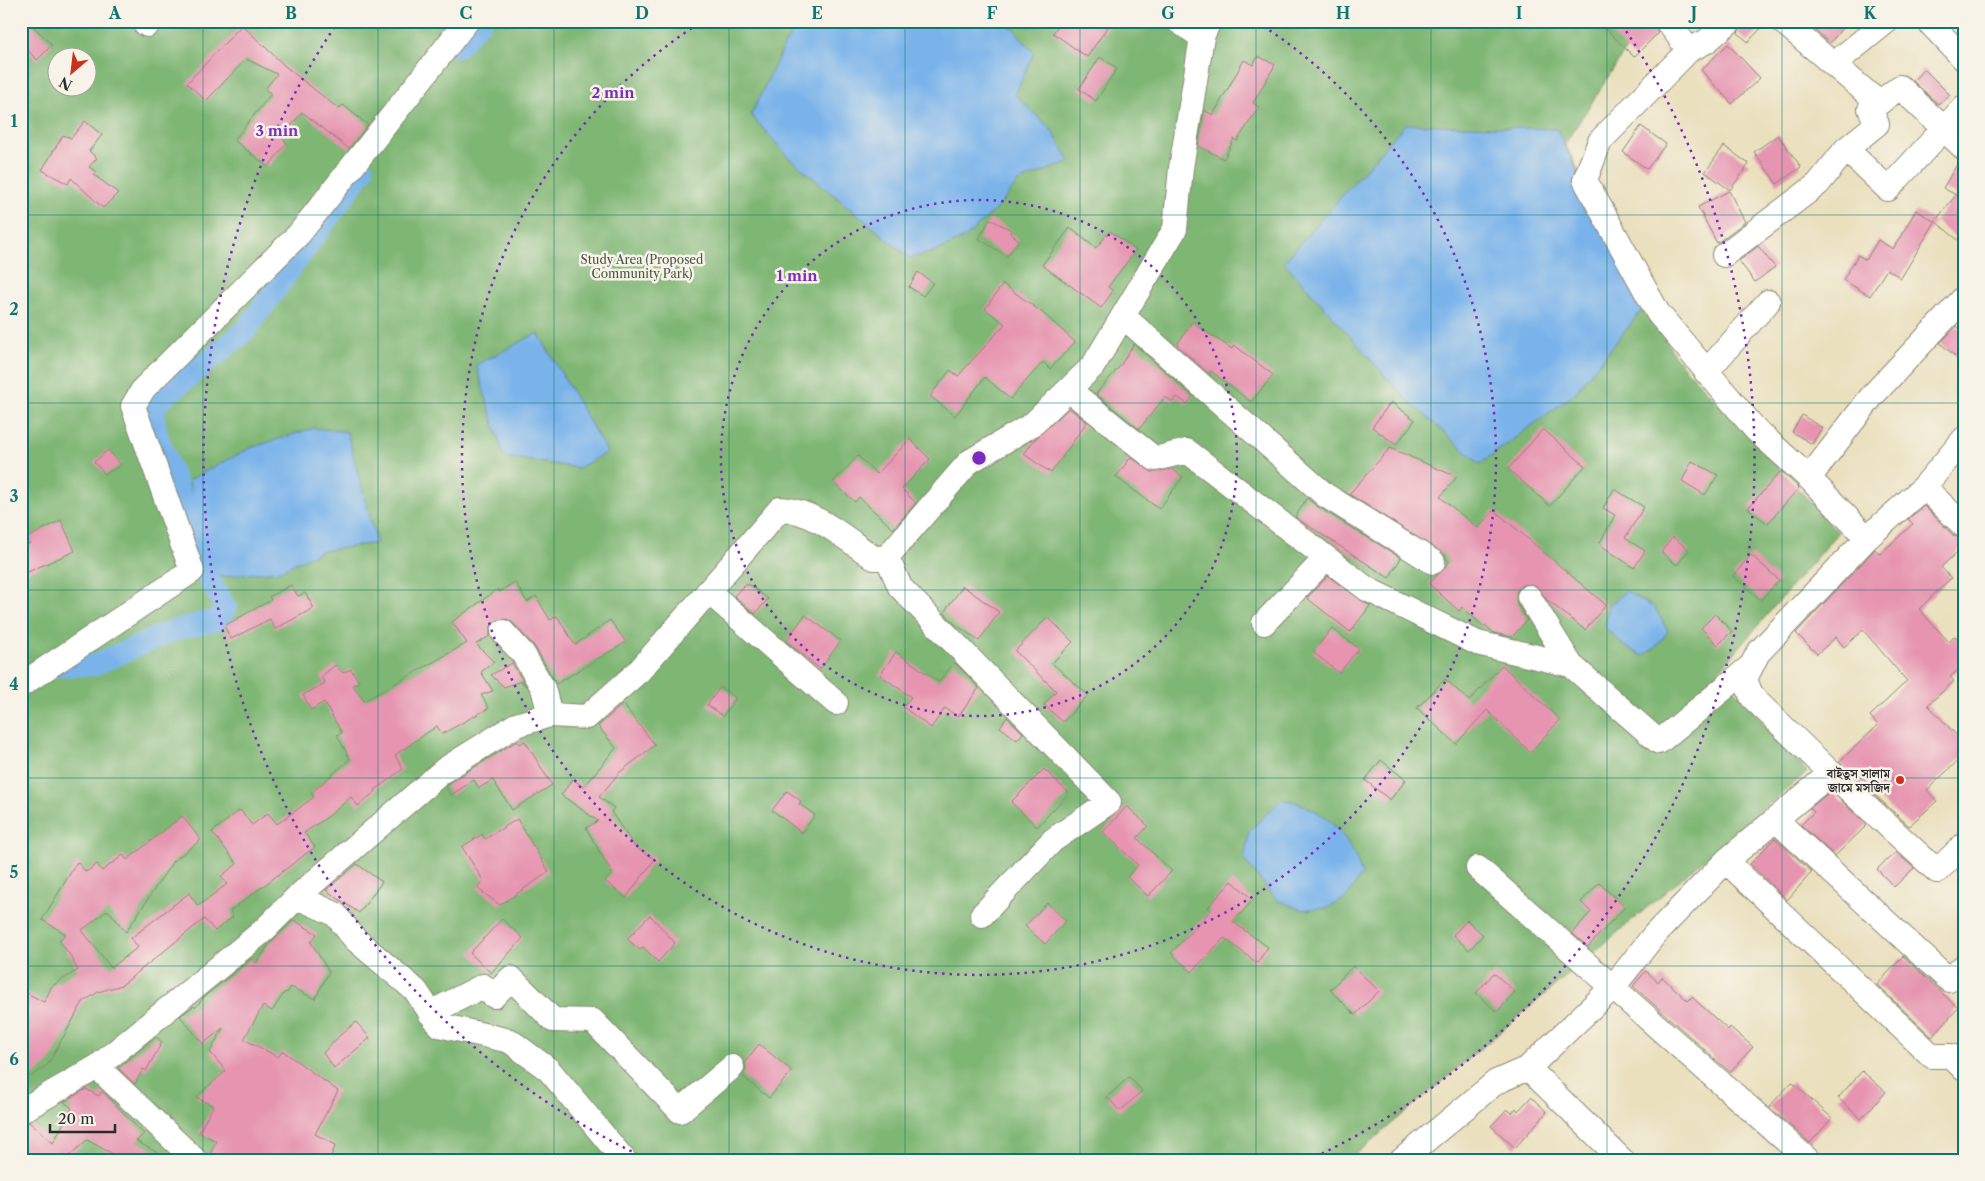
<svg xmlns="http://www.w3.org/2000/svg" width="1985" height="1181" viewBox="0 0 1985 1181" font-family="'Libre Caslon Text','Noto Serif Bengali',serif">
<rect width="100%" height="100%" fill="#f7f3e8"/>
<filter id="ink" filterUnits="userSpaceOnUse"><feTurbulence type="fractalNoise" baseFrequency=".02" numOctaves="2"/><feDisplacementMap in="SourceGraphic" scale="10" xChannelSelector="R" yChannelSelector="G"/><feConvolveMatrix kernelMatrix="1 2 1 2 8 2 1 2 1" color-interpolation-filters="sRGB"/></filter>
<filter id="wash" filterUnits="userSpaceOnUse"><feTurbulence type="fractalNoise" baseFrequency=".0096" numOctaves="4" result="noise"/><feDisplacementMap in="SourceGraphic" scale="20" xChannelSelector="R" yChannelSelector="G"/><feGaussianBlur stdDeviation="1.12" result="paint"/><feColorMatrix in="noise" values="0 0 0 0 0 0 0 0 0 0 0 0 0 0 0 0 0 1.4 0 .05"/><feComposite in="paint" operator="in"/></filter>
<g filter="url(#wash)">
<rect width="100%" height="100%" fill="#eae0be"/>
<path fill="#7eb673" stroke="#54704f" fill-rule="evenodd" d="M21 21H1644L1565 144 1675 357 1838 532 1719 671 1807 772 1349 1160H21ZM58 58H88V88H58Z"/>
<path fill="#79b3ea" stroke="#526f8a" d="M801 21H1007L1034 53 1015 95 1050 128 1070 161 1018 182 997 208 966 237 937 251 910 258 788 157 751 115 785 44Z
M1405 124 1557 129 1601 223 1647 304 1573 395 1480 464 1405 398 1284 262Z
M538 333 607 452 579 468 504 457 476 365Z
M314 428 347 432 377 543 321 551 279 571 220 577 199 544 189 480 250 448Z
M1626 591 1655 608 1668 631 1656 647 1643 656 1623 645 1605 627 1609 605Z
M1282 799C1325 807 1348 833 1362 874L1346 898 1327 908 1302 910 1277 900 1244 860 1249 831Z"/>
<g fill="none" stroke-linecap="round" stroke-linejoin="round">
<path stroke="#79b3ea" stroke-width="22" d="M457 47 481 21
M47 667 94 665 174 630 217 620 226 608 204 571 191 522 156 433 153 406 245 331 363 170"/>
</g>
<g id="blocks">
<path fill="#e694b0" d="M21 21H28L52 45 37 60 21 43Z
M1061 21H1112L1087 57 1053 33Z
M1614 21H1646L1658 33 1634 57 1606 29Z
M1743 21H1768L1748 42 1738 33Z
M1804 21H1848L1830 43Z
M242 25 286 67 339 109 343 105 368 125 349 149 302 112 282 138 287 143 268 167 234 140 271 94 265 89 277 74 246 59 206 101 187 83Z
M1728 44 1760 78 1732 104 1701 70Z
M1258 56 1275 65 1253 103 1259 107 1237 141 1234 139 1224 159 1198 146 1204 110 1213 115 1244 60 1253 65Z
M1100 57 1117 68 1096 101 1079 89Z
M1924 69 1950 95 1938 104 1913 81Z
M85 121 102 135 89 151 97 158 89 167 97 172 94 175 118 193 103 208 71 178 68 184 42 170 63 135 71 138Z
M1641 126 1666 144 1647 169 1623 152Z
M1778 135 1801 167 1777 184 1754 152Z
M1724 146 1749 164 1730 190 1705 172Z
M1959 161H1964V245L1935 221 1956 195 1943 188Z
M1729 191 1745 222 1717 243 1698 207Z
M1916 210 1935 222 1901 278 1887 269 1870 296 1843 280 1858 255 1866 260 1878 240 1893 249Z
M990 219 1011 230 1010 233 1019 240 1007 256 979 239Z
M1070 228 1096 248 1110 231 1136 250 1108 287 1113 291 1101 308 1042 265Z
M1758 246 1775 267 1755 282 1739 261Z
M918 272 933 283 923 296 909 287Z
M1003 284 1043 313 1075 342 1050 369 1043 362 1010 399 985 377 955 416 930 396 950 370 958 376 1005 324 985 309Z
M1192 322 1232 349 1234 345 1273 375 1251 402 1211 371 1209 374 1177 345Z
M1957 326 1964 333V364L1940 343Z
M1134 344 1193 396 1187 404 1177 397 1173 402 1165 397 1139 429 1096 394 1120 366Z
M1391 402 1415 420 1396 445 1372 427Z
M1069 408 1087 422 1051 473 1024 454 1035 439Z
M1802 415 1822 428 1812 444 1792 432Z
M1543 429 1585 466 1550 506 1508 469Z
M910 439 930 459 902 489 916 503 893 529 859 497 855 502 833 482 858 456 877 474Z
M1390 448 1457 477 1440 497 1478 528 1494 510 1606 605 1585 630 1546 599 1535 585H1522L1517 591V604L1527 620 1512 637 1494 633 1485 625 1484 627 1462 607 1459 611 1429 584 1449 562 1445 555 1349 494Z
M108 450 121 465 105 474 94 462Z
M1131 457 1152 472 1172 469 1183 477 1159 509 1116 477Z
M1692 461 1718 475 1705 495 1682 481Z
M1781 471 1799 488 1767 524 1748 508Z
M1614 489 1644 507 1625 538 1645 551 1634 568 1599 544 1615 515 1603 508Z
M1307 498 1318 507 1401 558 1389 578 1295 517Z
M1924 506 1954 536 1964 539V546L1941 567 1951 578 1919 609 1949 642 1955 636 1964 645V665L1950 677 1954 681 1928 705 1964 743V755L1927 790 1937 801 1909 826 1839 762 1878 725 1870 716 1907 681 1863 630 1844 647 1836 637 1817 654 1796 633 1875 549 1880 554 1913 524 1908 519Z
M61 520 75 551 21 575V549L30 543 27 538Z
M1673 537 1689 550 1677 565 1661 552Z
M1751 555 1779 580 1761 600 1733 576Z
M1328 576 1370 606 1350 632 1307 598Z
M515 582 527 602 536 596 550 620 557 616 575 645 610 620 626 642 556 684 535 647 513 623 507 619 494 622 490 628V636L476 644 494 662 481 672 493 691 481 695 489 708 442 734 437 726 395 755 403 769 375 790 376 791 358 806 351 797 330 815 304 833 315 847 230 911 233 917 215 931 204 919 122 985 98 992 83 1002 48 1064 31 1077 21 1065V990L44 1002 52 986 78 970 73 962 74 961 59 940 66 934 42 920 77 862 86 872 97 864 102 871 123 855 127 860 182 816 201 840 173 861 126 932 108 910 82 930 111 968 138 947 131 938 189 893 198 906 227 884 221 876 237 864 212 832 240 810 252 825 268 813 277 824 314 797 311 793 350 759 337 735 342 733 324 702 311 710 303 695 325 683 321 677 335 665 343 673 351 669 359 682 353 685 364 701 467 643 452 622 498 589 499 592Z
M291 585 298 596 305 593 314 608 275 629 270 619 231 639 224 626 271 600 269 597Z
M744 585H750L768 599 755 614 734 596Z
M963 586 999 612 979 641 955 624 944 612Z
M1715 614 1732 631 1718 645 1701 628Z
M805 615 841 641 820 669 786 641Z
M1048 617 1073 642 1052 663 1088 695 1063 722 1044 705 1056 691 1015 651Z
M1332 628 1359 649 1339 673 1313 652Z
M896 652 939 682 954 662 979 688 958 717 945 708 931 728 903 707 911 697 880 675Z
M512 663 527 688 521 681 504 687 491 675Z
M1502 665 1560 720 1530 752 1487 710 1456 744 1417 708 1445 679 1469 701Z
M720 687 736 698 723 716 707 705Z
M623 704 655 745 619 773 599 797 614 808 611 812 635 847 655 859 626 898 605 881 612 873 586 828 598 821 561 795 573 779 583 787 616 748 598 726Z
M1007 717 1023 733 1017 740 1000 727Z
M517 741 519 744 525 741 552 785 512 810 493 780 479 788 474 780 451 795 446 787 452 781Z
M1381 760 1406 780 1390 800 1365 780Z
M1044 769 1069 793 1037 827 1011 802Z
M787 791 801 801 799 804 815 815 802 833 772 810Z
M1831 791 1867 825 1835 856 1801 825 1814 812 1810 808Z
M1127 806 1148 826 1137 838 1172 871 1148 896 1127 877 1138 865 1103 832Z
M517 819 549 872 500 905 477 888 483 880 462 847 482 834 485 839Z
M1775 838 1812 872 1787 900 1750 864Z
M1896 852 1914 868 1894 887 1877 869Z
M357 864 382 882 359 913 326 890Z
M1232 881 1253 900 1233 922 1268 947 1257 963 1224 938 1192 972 1171 953 1211 910 1208 907Z
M1599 883 1625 907 1588 947 1572 933 1591 912 1581 902Z
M1047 903 1066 921 1045 944 1025 926Z
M650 915 675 943 658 962 643 947 640 950 627 939Z
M502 919 523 938 491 973 470 953Z
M294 920 317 934 311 942 329 972 315 999 291 987 287 993 285 992 272 1011 263 1006 244 1039 278 1057 283 1051 338 1091 315 1134 336 1145 329 1160H208L216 1141 199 1132 213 1106 196 1097 226 1071 210 1052 223 1028 203 1044 180 1016 194 1006 195 1008 204 997 251 959 256 963 270 943Z
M1467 920 1483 935 1469 950 1453 935Z
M1903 956 1958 1008 1932 1037 1877 985Z
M1353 966 1379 991 1355 1015 1330 990Z
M1646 971 1658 982 1662 977 1688 1001 1692 997 1728 1030 1730 1027 1753 1047 1730 1072 1633 986Z
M1494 973 1515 992 1497 1012 1476 993Z
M356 1022 370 1038 334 1068 323 1053 340 1035Z
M156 1037 162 1042 146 1071 143 1069 135 1084 118 1068Z
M759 1044 792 1071 769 1098 742 1076 745 1071V1062Z
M1862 1071 1886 1092 1861 1119 1838 1098Z
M1129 1077 1142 1091 1120 1111 1107 1097Z
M1792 1082 1832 1118 1810 1143 1769 1107Z
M86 1089 99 1096 102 1091 144 1134 136 1141 171 1160H124L87 1140 69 1156 73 1160H21V1125L29 1122 53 1143 72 1108 64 1102Z
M1531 1097 1547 1112 1515 1148 1491 1126 1507 1109 1512 1113 1516 1108 1518 1111Z"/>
</g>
</g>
<g filter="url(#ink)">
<use href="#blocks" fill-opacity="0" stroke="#8a8674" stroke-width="1"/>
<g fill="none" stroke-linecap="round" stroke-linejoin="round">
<defs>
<path id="minor" d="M142 21 147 25 150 21
M1178 21 1202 37
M1782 21 1879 103 1900 87 1964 148
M1928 21 1964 59
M1689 50 1707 41 1730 21
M1834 64 1887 21
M1846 149 1877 124 1870 109 1879 103
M1724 255 1818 184 1846 149 1888 189 1964 107
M1123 316 1325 495 1433 562
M1706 372 1768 302
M1069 390 1155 459 1187 451 1367 589 1477 643 1571 665
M1809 478 1872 396 1964 298
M1924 487 1964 526
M1867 538 1924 487 1964 439
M887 557 900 587 1109 802 1053 840 982 915
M708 591 836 703
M1529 597 1571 665 1659 742 1751 666
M1264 623 1326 558
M503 632 523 654 543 688 550 715
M21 685 192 571 133 406 144 388 299 234 467 21
M1831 773 1937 871 1964 845
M1776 820 1949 980 1964 966
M1726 861 1932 1056H1951L1964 1069
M1478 868 1808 1160
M297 897 335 914 355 939 416 991 439 1025 510 1041 549 1070 624 1160
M430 1013 483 986 494 996 511 978 553 1020 593 1021 680 1111 732 1067
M97 1067 195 1160
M1528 1068 1622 1160
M21 1111 97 1067 263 931 297 897 444 770 516 725 550 715 587 717 639 671 780 509C814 510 846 539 874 558L887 557 969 462 1033 424 1093 366 1175 229 1181 168 1202 37 1209 21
M1402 1160 1496 1082 1528 1068 1613 987 1655 934 1726 861 1831 773 1752 697 1745 679 1758 653 1867 538 1809 478 1755 429 1658 313 1585 180 1600 141 1689 50 1667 21"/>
</defs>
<use href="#minor" stroke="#8a8674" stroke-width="26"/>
<use href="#minor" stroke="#fff" stroke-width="24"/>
</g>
</g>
<path fill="none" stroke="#0f766e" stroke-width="1" stroke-opacity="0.55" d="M203 21V1160M378 21V1160M554 21V1160M729 21V1160M905 21V1160M1080 21V1160M1256 21V1160M1431 21V1160M1607 21V1160M1782 21V1160M21 215H1964M21 403H1964M21 590H1964M21 778H1964M21 966H1964"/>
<g fill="none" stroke="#7b2cbf" stroke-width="2.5" stroke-dasharray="2.5 5">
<circle cx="979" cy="458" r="258"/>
<path d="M1257 22A517 517 0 1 1 701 22"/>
<path d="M645 1158A775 775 0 0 1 336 25M1622 25A775 775 0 0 1 1313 1158"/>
</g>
<circle fill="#c8321e" stroke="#f7f3e8" stroke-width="2" cx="1900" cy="780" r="5"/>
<g text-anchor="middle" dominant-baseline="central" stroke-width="5" stroke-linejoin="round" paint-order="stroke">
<g font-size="12" fill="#485642" stroke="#f7f3e8">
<text x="642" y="259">Study Area (Proposed<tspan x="642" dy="14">Community Park)</tspan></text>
</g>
<g font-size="12" font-weight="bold" fill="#2b2b2b" stroke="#f7f3e8" text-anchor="end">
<text x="1890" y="773">বাইতুস সালাম<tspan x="1890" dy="14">জামে মসজিদ</tspan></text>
</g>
</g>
<circle cx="979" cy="458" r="8" fill="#7b2cbf" stroke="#f7f3e8" stroke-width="2.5"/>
<g font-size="15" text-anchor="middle" font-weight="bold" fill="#7b2cbf" stroke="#f7f3e8" stroke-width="5" stroke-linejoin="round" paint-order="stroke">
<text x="613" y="98">2 min</text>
<text x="277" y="136">3 min</text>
<text x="797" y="281">1 min</text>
</g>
<rect width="1985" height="1181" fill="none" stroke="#f7f3e8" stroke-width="55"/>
<g transform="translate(72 72) rotate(208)"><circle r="24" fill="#f7f3e8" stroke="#a5a39c"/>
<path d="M0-4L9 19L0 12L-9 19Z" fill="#c8321e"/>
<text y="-8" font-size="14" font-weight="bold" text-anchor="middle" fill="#2b2b2b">N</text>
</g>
<path d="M50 1124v8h65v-8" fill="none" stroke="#2b2b2b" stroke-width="2.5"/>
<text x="58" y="1124" font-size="15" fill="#2b2b2b" stroke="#f7f3e8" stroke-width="4" paint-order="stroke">20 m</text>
<rect x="28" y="28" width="1930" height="1126" fill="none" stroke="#0f766e" stroke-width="2"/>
<g font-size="16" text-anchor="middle" font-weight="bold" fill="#0f766e">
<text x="115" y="19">A</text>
<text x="291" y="19">B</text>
<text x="466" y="19">C</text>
<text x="642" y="19">D</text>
<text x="817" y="19">E</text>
<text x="992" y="19">F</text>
<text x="1168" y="19">G</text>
<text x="1343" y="19">H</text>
<text x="1519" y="19">I</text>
<text x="1694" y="19">J</text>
<text x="1870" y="19">K</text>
<text x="14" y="127">1</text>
<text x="14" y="315">2</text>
<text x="14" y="502">3</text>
<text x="14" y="690">4</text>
<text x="14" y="878">5</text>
<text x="14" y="1065">6</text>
</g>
</svg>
